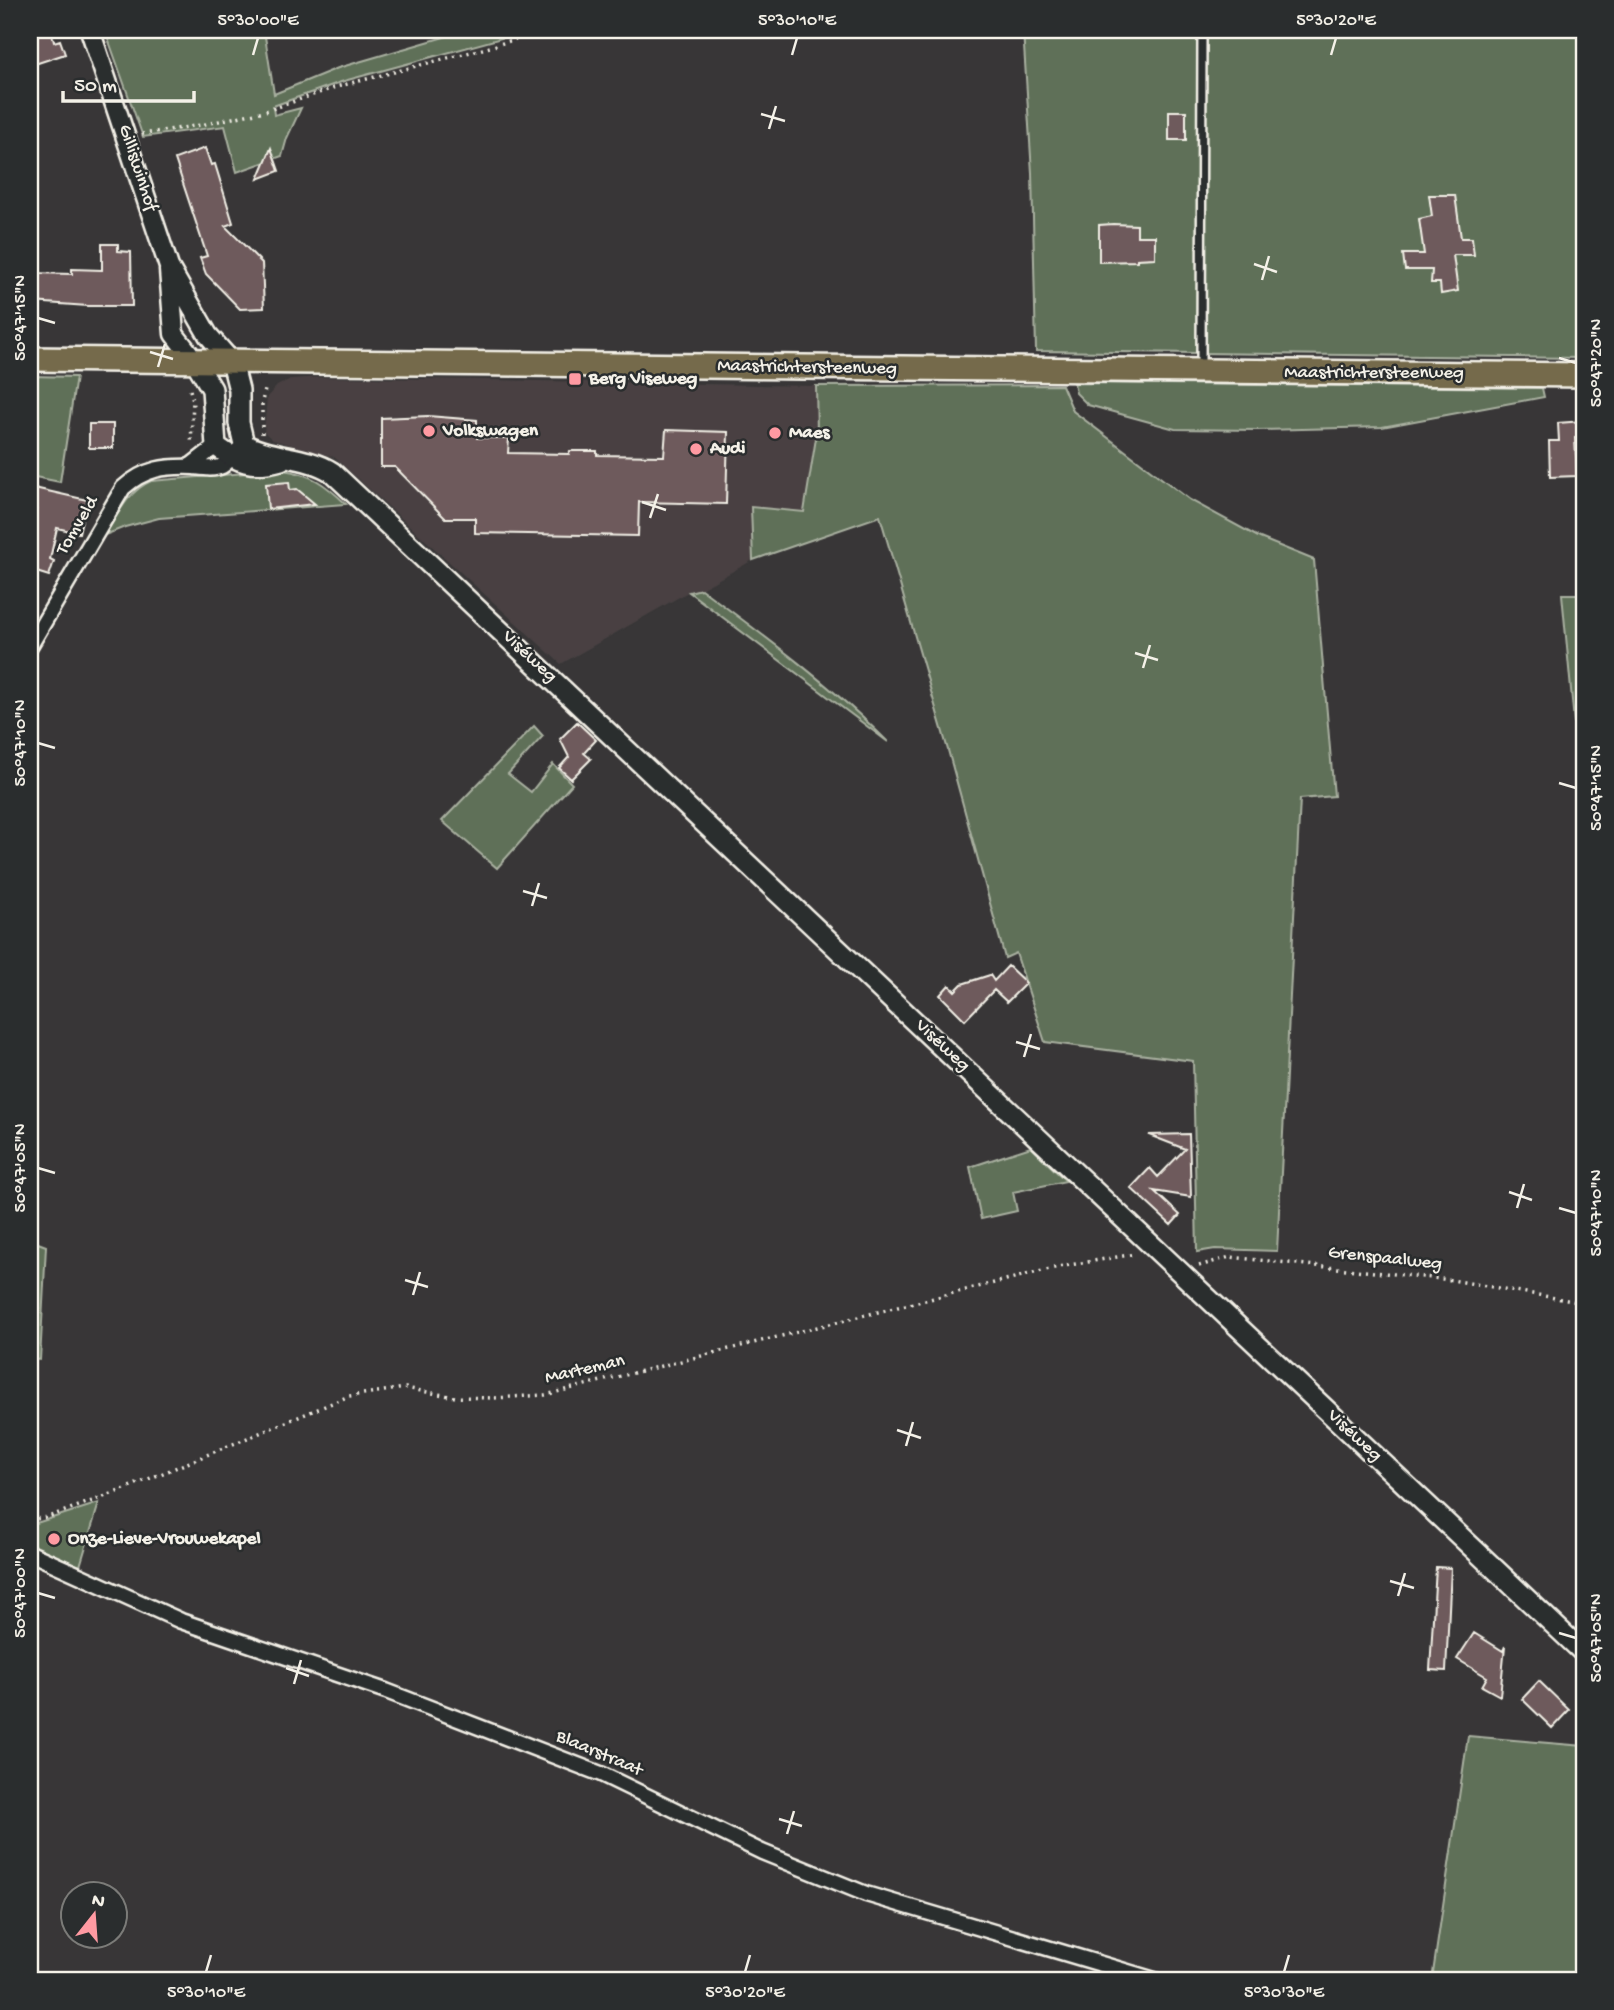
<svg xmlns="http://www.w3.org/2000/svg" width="1614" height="2010" viewBox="0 0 1614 2010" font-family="'Gochi Hand',sans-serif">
<rect width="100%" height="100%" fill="#383637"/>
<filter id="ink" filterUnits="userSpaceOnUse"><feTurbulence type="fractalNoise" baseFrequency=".0143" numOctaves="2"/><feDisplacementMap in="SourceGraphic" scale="14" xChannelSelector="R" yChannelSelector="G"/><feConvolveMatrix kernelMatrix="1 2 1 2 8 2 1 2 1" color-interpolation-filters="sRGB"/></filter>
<g filter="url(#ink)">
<path fill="#484142" d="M319 377 816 386 817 432 804 513 752 507 753 560 701 589 688 592 561 664 334 457 273 440 264 432 267 397 277 386 291 379Z"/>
<path fill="#5e6f58" stroke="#a9b0a0" stroke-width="2" d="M105 30H264L274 94 338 68 468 30H531L344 81 273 106 274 115 301 108 287 138 282 156 237 172 225 126 143 137Z
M1023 30H1584V358L1036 351 1032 173Z
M30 376 76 377 60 482 30 476Z
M1074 383 1542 388 1544 397 1382 427 1257 430 1175 429 1088 405 1076 393Z
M1062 385 1073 411 1190 500 1260 538 1314 560 1334 796 1300 799 1277 1251 1215 1249 1197 1252 1193 1061 1045 1042 1016 953 1005 958 948 750 880 516 753 560 751 507 804 512 817 432 816 386Z
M283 470C312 474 325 484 346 504L159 518 125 527 105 535C118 514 128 491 151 481Z
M701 589C766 637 831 685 888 742L689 592Z
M1562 594H1584V732H1575Z
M534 726 543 736 508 774 531 792 553 764 572 784 497 868 442 821Z
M1031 1147 1066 1181 1013 1192 1017 1211 981 1219 970 1167Z
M30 1240 46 1246 40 1360 30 1359Z
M99 1503 80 1566 30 1547V1525Z
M1468 1736 1584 1746V1980H1432Z"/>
<path fill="#6e5a5b" stroke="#f4f1e8" stroke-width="2" d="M30 30H51L54 42 60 40 65 54 35 64 30 47Z
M1169 111H1186V140H1169Z
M205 148 211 165 215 164 233 223 225 226 262 263 264 308 240 309 206 274 200 258 207 256 175 159Z
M271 148 279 171 258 179Z
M1429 195H1455L1461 238H1472L1474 255H1453L1458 291 1441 294 1440 283H1431L1432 270H1405L1403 254H1424L1419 219 1432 216Z
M1113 224 1137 225V236H1155V258L1137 259V261L1099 262V225Z
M102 244H118V251L131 252 132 306H88L32 302 30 273 72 274V269L102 270Z
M428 416 477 420V438H509L508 453 569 454 570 451H597V455L664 456 666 430 728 432 726 504 639 502 638 536 475 533V518H445L395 467H381V418Z
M1583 421 1584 438H1575L1577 476 1550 477 1549 441H1559L1558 423Z
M89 424H113V448H89Z
M289 482 290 490 297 489 315 504 268 509 266 484Z
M30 487 87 500 86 509 84 511 79 533 57 528 50 559 54 561 49 576 30 570V540L37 506 30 504Z
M577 722 596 740 584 753 591 759 571 779 559 768 569 757 560 739Z
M1008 966 1026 983 1007 1002 994 990 965 1020 940 995 949 985 955 991 962 984 990 975 994 981Z
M1189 1134 1191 1197 1154 1191 1180 1215 1171 1225 1131 1188 1150 1168 1158 1177 1185 1149 1149 1135Z
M1436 1567 1451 1568 1446 1671 1430 1670Z
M1474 1633 1503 1651 1505 1646 1500 1696 1482 1686 1487 1677 1457 1659Z
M1539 1681 1569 1710 1552 1728 1522 1699Z"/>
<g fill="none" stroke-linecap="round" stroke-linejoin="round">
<defs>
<path id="service" d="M1201 368 1202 30"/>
<path id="minor" d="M189 467 216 446
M30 646 123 488C145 468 165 466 194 467 203 468 214 470 222 466 228 463 233 455 238 450
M30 1553 181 1621 386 1691 601 1774 762 1852 866 1894 1155 1980"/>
<path id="tertiary" d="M90 30 169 267 208 335 232 362
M169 270 174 334 195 361"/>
<path id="secondary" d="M195 361 212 389 216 446C239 463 252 468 281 460
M232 362 239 390V423L244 444C272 459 305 455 332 472L1584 1653"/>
<path id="primary" d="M30 359 1584 375"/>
</defs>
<use href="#service" stroke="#f4f1e8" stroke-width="12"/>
<use href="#minor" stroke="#f4f1e8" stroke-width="19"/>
<use href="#tertiary" stroke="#f4f1e8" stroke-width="23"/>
<use href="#secondary" stroke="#f4f1e8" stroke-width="24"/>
<use href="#primary" stroke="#f4f1e8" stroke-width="28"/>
<path stroke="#f4f1e8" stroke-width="3.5" stroke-dasharray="2 5" stroke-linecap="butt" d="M142 134 201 125 269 110 336 87 490 47 545 30
M190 390 193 400 191 445
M262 434V401L265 390
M1199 1266 1230 1257 1452 1280 1584 1303
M30 1520 48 1517 117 1492 349 1396 405 1388 455 1397 494 1398 545 1395 1058 1267 1135 1254"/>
<use href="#service" stroke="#2a2d2e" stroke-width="7"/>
<use href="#minor" stroke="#2a2d2e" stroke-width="14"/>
<use href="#tertiary" stroke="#2a2d2e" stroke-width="18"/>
<use href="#secondary" stroke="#2a2d2e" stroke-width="19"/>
<use href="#primary" stroke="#756b4b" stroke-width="23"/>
</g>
</g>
<path fill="none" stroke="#f4f1e8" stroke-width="2.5" d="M253 55 258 38M792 55 797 38M1331 55 1336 38M761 114 785 121M769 129 776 106M1254 264 1277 272M1262 280 1269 256M38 318 55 323M150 352 173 359M1559 358 1576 363M158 367 165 344M642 502 666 510M650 518 658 494M1135 653 1158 660M1143 668 1150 645M38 743 55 748M1559 783 1576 788M523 891 547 898M532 906 539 883M1016 1042 1040 1049M1024 1057 1031 1034M38 1168 55 1173M1509 1192 1532 1200M1517 1208 1524 1184M1559 1208 1576 1213M405 1280 428 1287M413 1295 420 1272M897 1430 921 1438M906 1446 913 1422M1390 1581 1414 1588M38 1593 55 1598M1398 1596 1405 1573M1559 1633 1576 1638M286 1668 309 1676M294 1684 301 1660M779 1819 802 1826M787 1834 794 1811M206 1972 211 1955M745 1972 750 1955M1284 1972 1289 1955"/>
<g fill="#ff9aa2" stroke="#2a2d2e" stroke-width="2.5">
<rect x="568" y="372" width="14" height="14" rx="3.5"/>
<circle cx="429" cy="431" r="7"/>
<circle cx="775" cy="433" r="7"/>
<circle cx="696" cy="449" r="7"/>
<circle cx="54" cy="1539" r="7"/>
</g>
<g text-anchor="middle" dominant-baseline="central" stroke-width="5" stroke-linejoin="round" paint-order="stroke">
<g font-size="19" fill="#f4f1e8" stroke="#2a2d2e">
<text transform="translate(137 168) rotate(72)">Gilliswinhof</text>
<text transform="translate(807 368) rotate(1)">Maastrichtersteenweg</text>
<text x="1374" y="373">Maastrichtersteenweg</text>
<text transform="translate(78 526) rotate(-59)">Tomveld</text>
<text transform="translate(529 657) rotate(43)">Viséweg</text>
<text transform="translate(942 1046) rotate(43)">Viséweg</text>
<text transform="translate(1385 1259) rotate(6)">Grenspaalweg</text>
<text transform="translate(585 1370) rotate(-13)">Marteman</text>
<text transform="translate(1354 1436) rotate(43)">Viséweg</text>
<text transform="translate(599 1754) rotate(23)">Blaarstraat</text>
</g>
<g font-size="19" font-weight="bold" fill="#f4f1e8" stroke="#2a2d2e" text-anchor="start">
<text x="589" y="379">Berg Viseweg</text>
<text x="443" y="431">Volkswagen</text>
<text x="789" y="433">Maes</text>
<text x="710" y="449">Audi</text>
<text x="68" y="1539">Onze-Lieve-Vrouwekapel</text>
</g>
</g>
<rect width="1614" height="2010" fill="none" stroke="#2a2d2e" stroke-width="77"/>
<g transform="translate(94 1915) rotate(17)"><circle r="33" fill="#2a2d2e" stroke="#7b7b78" stroke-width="2"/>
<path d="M0-5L12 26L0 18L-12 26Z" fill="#ff9aa2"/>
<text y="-10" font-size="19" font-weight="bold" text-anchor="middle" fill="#f4f1e8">N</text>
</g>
<path d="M63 91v10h131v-10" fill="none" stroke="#f4f1e8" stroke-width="3.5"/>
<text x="74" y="91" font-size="21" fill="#f4f1e8" stroke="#2a2d2e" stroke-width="5" paint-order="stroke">50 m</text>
<rect x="38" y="38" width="1538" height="1934" fill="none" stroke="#f4f1e8" stroke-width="2.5"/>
<g font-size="18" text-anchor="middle" fill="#f4f1e8">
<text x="258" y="25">5°30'00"E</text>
<text x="797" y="25">5°30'10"E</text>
<text x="1336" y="25">5°30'20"E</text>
<text transform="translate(19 318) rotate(-90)" y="6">50°47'15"N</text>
<text transform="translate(1595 363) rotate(-90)" y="6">50°47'20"N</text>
<text transform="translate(19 743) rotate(-90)" y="6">50°47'10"N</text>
<text transform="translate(1595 788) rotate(-90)" y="6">50°47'15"N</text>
<text transform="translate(19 1168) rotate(-90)" y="6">50°47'05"N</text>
<text transform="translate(1595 1213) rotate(-90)" y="6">50°47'10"N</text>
<text transform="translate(19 1593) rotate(-90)" y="6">50°47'00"N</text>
<text transform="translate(1595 1638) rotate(-90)" y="6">50°47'05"N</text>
<text x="206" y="1997">5°30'10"E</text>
<text x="745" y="1997">5°30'20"E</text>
<text x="1284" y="1997">5°30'30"E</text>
</g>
</svg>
